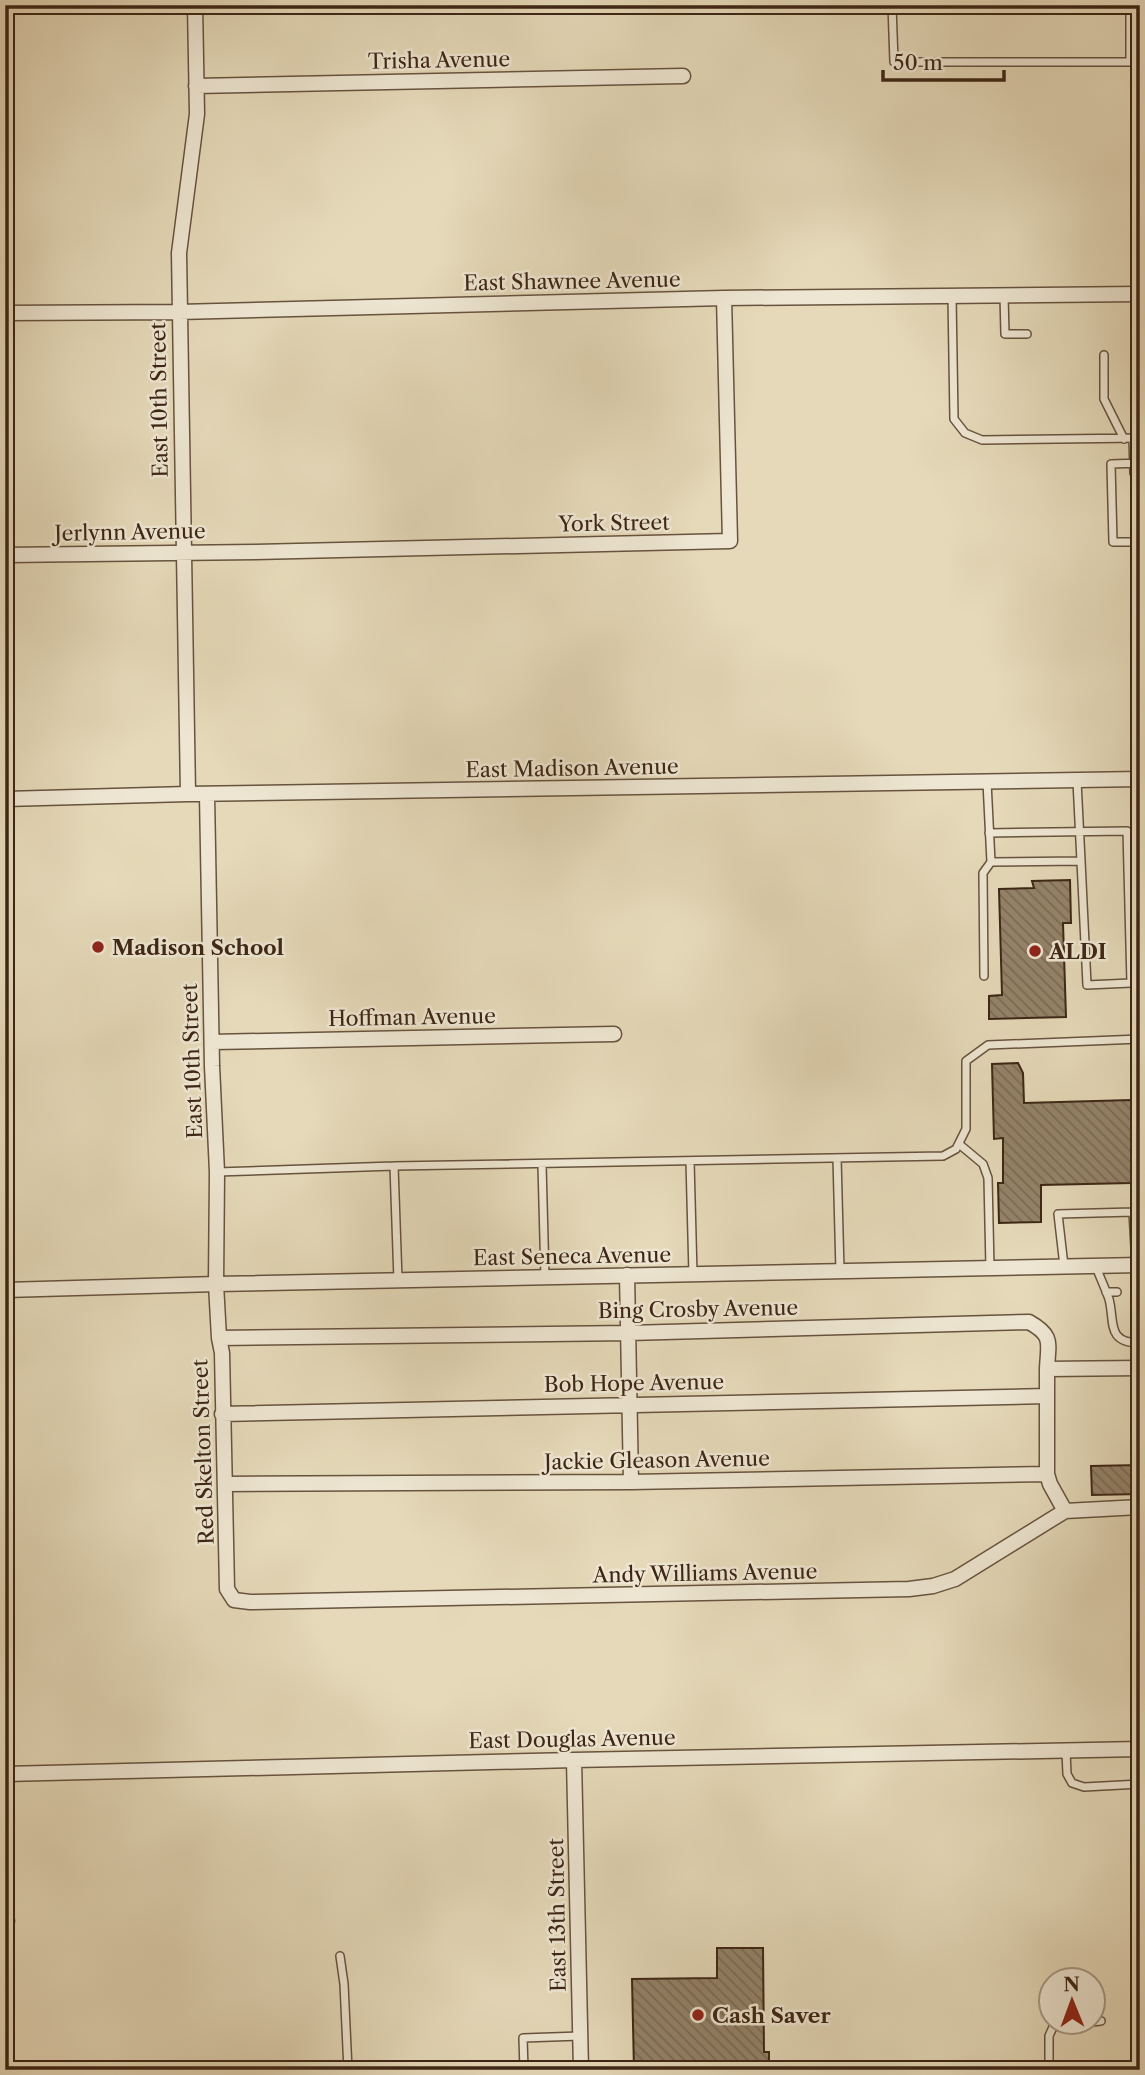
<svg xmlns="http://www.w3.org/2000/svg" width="1145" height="2075" viewBox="0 0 1145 2075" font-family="'Libre Caslon Text',serif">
<defs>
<pattern id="building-back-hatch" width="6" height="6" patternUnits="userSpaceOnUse" patternTransform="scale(1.75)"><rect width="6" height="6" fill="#94836a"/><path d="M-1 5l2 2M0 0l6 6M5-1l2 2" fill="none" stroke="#7a6b56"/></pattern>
</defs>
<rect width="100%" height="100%" fill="#e5d9b9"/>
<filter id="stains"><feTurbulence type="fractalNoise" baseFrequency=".00286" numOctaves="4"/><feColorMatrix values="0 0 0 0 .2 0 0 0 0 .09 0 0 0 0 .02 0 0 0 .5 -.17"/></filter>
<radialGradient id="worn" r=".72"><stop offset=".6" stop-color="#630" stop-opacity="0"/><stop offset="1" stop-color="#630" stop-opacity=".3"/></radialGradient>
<path fill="url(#building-back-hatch)" stroke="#3d2615" stroke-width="2" d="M1070 880 1071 923H1063L1066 1017 989 1019V996L1002 995 999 889 1034 888 1032 881Z
M1018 1063 1023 1073 1024 1103 1131 1100 1137 1105 1139 1179 1132 1183 1041 1185V1222L999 1223 998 1183H1003V1138L994 1139 992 1064Z
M1140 1465V1494L1092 1495 1091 1466Z
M717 1948H763L764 2052H769V2070H634L632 1979 717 1978Z"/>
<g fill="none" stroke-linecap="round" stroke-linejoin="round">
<defs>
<path id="lane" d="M892 5 894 62H1140
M1130 5V62
M952 296 954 419 965 433 982 440 1140 438
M1004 296 1005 334H1027
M1104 355V399L1124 439
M1133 438 1134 473
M1140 463 1111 464 1113 542H1140
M1135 516 1136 542
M987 782 991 862 1081 861 1077 781
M989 833 1127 831 1131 983 1087 985 1081 861
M984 976 983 873 991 862
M959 1144 983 1164 988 1178 990 1268
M837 1158 840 1271
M690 1161 693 1274
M542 1165 545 1277
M394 1166 398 1280
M217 1172 394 1166 943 1156 956 1149 966 1129V1061L988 1045 1140 1039
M1136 1265 1133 1212 1140 1204
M1064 1266 1058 1214 1133 1212
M1096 1267C1100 1277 1105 1288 1109 1299 1115 1322 1106 1343 1140 1343
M1106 1292H1117
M1066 1751 1067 1774 1072 1783 1084 1787 1140 1784
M340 1956 344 1984 348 2070
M1092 2022 1101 2021
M524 2070 523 2038 580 2036
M1049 2070V2036L1053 2027 1089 2022"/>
<path id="street" d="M196 86 683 76
M5 313 179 312 724 298 1140 294
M5 555 255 552 730 541 724 298
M188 794 179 253 197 114 195 5
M207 795 212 1066 217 1172 216 1284 219 1338 222 1353 227 1589 234 1600 250 1602 909 1589 933 1586 955 1579 1065 1511 1140 1507
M5 799 188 794 1140 779
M212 1042 614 1034
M627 1275 631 1482
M5 1290 216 1284 1140 1265
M219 1338 629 1333 1029 1322C1054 1336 1048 1343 1047 1369L1140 1368
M222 1414 1047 1396
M1047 1474V1369
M225 1484 631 1482 1047 1474 1050 1484 1065 1511
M574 1760 581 2070
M5 1774 574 1760 1140 1749
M5 1919 7 1921"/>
</defs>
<use href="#lane" stroke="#67533e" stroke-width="10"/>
<use href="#street" stroke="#67533e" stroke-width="17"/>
<use href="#lane" stroke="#eee6d2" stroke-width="7"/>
<use href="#street" stroke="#eee6d2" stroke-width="14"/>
</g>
<g fill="#8f2418" stroke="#eee6d2" stroke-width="2.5">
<circle cx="98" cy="947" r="7"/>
<circle cx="1035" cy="951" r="7"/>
<circle cx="698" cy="2015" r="7"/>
</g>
<g text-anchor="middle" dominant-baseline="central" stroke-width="5" stroke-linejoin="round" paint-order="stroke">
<g font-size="21" fill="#3d2615" stroke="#eee6d2">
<text transform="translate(439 60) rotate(-1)">Trisha Avenue</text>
<text transform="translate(572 281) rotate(-1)">East Shawnee Avenue</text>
<text transform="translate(159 400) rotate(-91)">East 10th Street</text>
<text transform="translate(614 523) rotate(-1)">York Street</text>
<text transform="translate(130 532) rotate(-1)">Jerlynn Avenue</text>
<text transform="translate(572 768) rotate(-1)">East Madison Avenue</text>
<text transform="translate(412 1017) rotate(-1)">Hoffman Avenue</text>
<text transform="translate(192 1061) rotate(-92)">East 10th Street</text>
<text transform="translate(572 1256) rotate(-1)">East Seneca Avenue</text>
<text transform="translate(698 1309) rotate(-1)">Bing Crosby Avenue</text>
<text transform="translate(634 1383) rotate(-1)">Bob Hope Avenue</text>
<text transform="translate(203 1452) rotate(-92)">Red Skelton Street</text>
<text transform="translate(657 1460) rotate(-1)">Jackie Gleason Avenue</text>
<text transform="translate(705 1573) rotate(-1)">Andy Williams Avenue</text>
<text transform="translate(572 1739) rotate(-1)">East Douglas Avenue</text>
<text transform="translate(557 1915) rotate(-91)">East 13th Street</text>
</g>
<g font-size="21" font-weight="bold" fill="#3d2615" stroke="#eee6d2" text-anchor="start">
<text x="112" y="947">Madison School</text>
<text x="1049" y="951">ALDI</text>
<text x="712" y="2015">Cash Saver</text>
</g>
</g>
<rect width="1145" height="2075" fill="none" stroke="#e5d9b9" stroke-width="28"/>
<rect x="7" y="7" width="1131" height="2061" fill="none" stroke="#3d2615" stroke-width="3.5"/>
<rect x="14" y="14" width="1117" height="2047" fill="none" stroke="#3d2615" stroke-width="2"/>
<g transform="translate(1072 2001) rotate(359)"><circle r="33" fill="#eee6d2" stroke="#a79986" stroke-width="2"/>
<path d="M0-5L12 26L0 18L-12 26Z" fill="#8f2418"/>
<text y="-10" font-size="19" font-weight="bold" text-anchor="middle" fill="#3d2615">N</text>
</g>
<path d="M883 70v10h121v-10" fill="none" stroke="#3d2615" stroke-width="3.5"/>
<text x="893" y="70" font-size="21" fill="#3d2615" stroke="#eee6d2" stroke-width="5" paint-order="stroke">50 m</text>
<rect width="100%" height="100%" filter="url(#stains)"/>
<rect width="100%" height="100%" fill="url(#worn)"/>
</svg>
